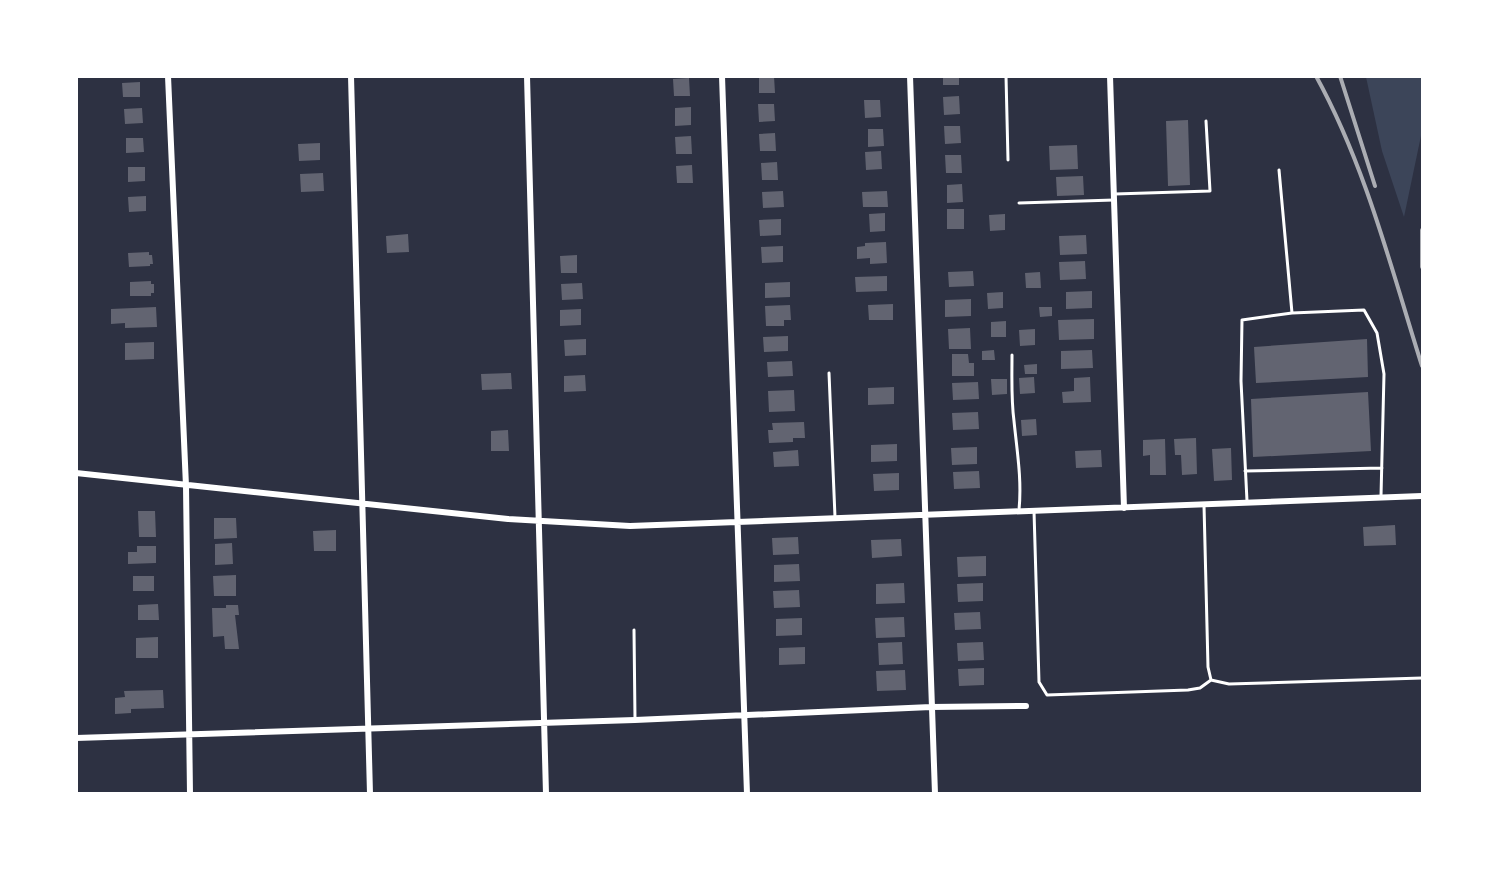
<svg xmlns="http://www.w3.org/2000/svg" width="1499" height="870" viewBox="0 0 1499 870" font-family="'Fira Sans Condensed',sans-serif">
<rect width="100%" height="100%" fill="#2d3142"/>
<path fill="#3c4559" d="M1366 77H1422V131L1404 217 1382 151Z"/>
<path fill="#626471" d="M759 76H774L775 93H759Z
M943 76H959V85H943Z
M689 78 690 96H674L673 79Z
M140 82V97H123L122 83Z
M959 96 960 114 944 115 943 97Z
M864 100H880L881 117 865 118Z
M758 104H774L775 121 759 122Z
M691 107V125L675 126V108Z
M142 108 143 123 125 124 124 109Z
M1188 120 1190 185 1168 186 1166 121Z
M944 126H960L961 143 945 144Z
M868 129H883L884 146 868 147Z
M775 133 776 151H760L759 134Z
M691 136 692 154H676L675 137Z
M126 138H143L144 152 126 153Z
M320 143V160L299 161 298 144Z
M1077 145 1078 169 1050 170 1049 146Z
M881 151 882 169 866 170 865 152Z
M945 155H961L962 173H946Z
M777 162 778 180H762L761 163Z
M692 165 693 183H677L676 166Z
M128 167H145V181L128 182Z
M323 173 324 191 301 192 300 174Z
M1083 176 1084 195 1057 196 1056 177Z
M962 184 963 202 947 203V185Z
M783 191 784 207 763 208 762 192Z
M887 191 888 207H863L862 192Z
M146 196V211L129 212 128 197Z
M947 209H964V229H947Z
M885 213V231L870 232 869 214Z
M1005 214V230L990 231 989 215Z
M781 219V235L760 236 759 220Z
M408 234 409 252 387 253 386 236Z
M1086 235 1087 254 1060 255 1059 236Z
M886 242 887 263 870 264V258L857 259V247L865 246V243Z
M783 246V262L762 263 761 247Z
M149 252V255H152L153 264H150V266L129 267 128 253Z
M577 255V273H561L560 256Z
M1085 261 1086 279 1060 280 1059 262Z
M973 271 974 286 949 287 948 272Z
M1040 272 1041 288H1026L1025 273Z
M887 276V291L856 292 855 277Z
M151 281V284H154V293H151V296H130V282Z
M790 282V297L765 298V283Z
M582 283 583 299 562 300 561 284Z
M1092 291V308L1066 309V292Z
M1003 292V308L988 309 987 293Z
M971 299V316L945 317V300Z
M893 304V320H869L868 305Z
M790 305 791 320H784V326H766L765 306Z
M156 307 157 327 125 328V323L111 324V309Z
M1039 307H1052V316L1040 317Z
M581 309V325L560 326V310Z
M1094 319V339L1059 340 1058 320Z
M1006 321V337H991V322Z
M970 328 971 349H949L948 329Z
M1035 329V345L1020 346 1019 330Z
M788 336V351L764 352 763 337Z
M586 339V355L565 356 564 340Z
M1367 339 1368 377 1256 383 1254 347Z
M154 342V359L125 360V343Z
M994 350 995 360H982V351Z
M1092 350 1093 368 1061 369V351Z
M952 354H968L969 363H974V376H952Z
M792 361 793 376 768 377 767 362Z
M1037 364V374H1025L1024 365Z
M511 373 512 389 482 390 481 374Z
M585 375 586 391 564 392V376Z
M1034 377 1035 393 1020 394 1019 378Z
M1090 377 1091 402 1063 403 1062 392 1074 391V378Z
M991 379H1007V394L992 395Z
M978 382 979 399 953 400 952 383Z
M894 387V404L868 405V388Z
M794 390 795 411 769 412 768 391Z
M1368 392 1371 451 1253 457 1251 399Z
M978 412 979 429 953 430 952 413Z
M1036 419 1037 435 1022 436 1021 420Z
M804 422 805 438H793V442L769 443 768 430H773L772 423Z
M508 430 509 451H491V431Z
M1196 438 1197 474 1182 475 1181 455H1175L1174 439Z
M1165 439 1166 475H1150V455L1143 456V440Z
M897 444V461L871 462V445Z
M977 447V464L952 465 951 448Z
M1231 448 1232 480 1214 481 1212 449Z
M798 450 799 466 774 467 773 452Z
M1101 450 1102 467 1076 468 1075 451Z
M979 471 980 488 954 489 953 472Z
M899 473V490L874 491 873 474Z
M138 511H155L156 537H139Z
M214 518H236L237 538 214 539Z
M1395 525 1396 545 1364 546 1363 527Z
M336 530V551H314L313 531Z
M798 537 799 554 773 555 772 538Z
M901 539 902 556 872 558 871 540Z
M232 543 233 564 215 565V544Z
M137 546H156V563L128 564V552H137Z
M986 556V576L958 577 957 557Z
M799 564 800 581 774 582V565Z
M236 575V596H214L213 576Z
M133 576H154V591H133Z
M904 583 905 603 876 604V584Z
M983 583V601L958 602 957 584Z
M799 590 800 607 774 608 773 591Z
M158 604 159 620H138V605Z
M226 605H238L239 615H235L239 649H225L224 636 213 637 212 608H226Z
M980 612 981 629 955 630 954 613Z
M904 617 905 637 876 638 875 618Z
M802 618V635L776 636V619Z
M158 637V658H136V638Z
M902 642 903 664 879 665 878 643Z
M983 642 984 660 958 661 957 643Z
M805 647V664L779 665V648Z
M984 668V685L959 686 958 669Z
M905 670 906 690 877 691 876 671Z
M163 690 164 708 131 709V713L115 714V698L125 697 124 691Z"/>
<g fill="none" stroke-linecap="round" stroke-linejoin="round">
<path stroke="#fff" stroke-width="3" d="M1006 76 1008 160
M1279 170 1292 313
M1115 194 1210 191 1206 121
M1019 203 1114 200
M1012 355C1012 377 1011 399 1014 421 1017 451 1022 480 1019 510
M829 373 835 517
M1245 471 1382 468
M1247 501 1241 381 1242 320 1292 313 1364 310 1377 333 1384 374 1381 496
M1204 505 1208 667 1211 680 1229 684 1422 678
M1034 511 1039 682 1047 695 1188 690 1200 688 1211 680
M634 630 635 719"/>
<path stroke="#fff" stroke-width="6" d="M168 76 186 486 190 794
M351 76 370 794
M527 76 546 794
M722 76 747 794
M910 76 935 794
M1110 76 1124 508
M76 473 508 519 630 526 1422 496
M76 738 635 720 931 707 1026 706"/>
<path stroke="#abadb3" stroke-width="4" d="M1316 76C1366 167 1391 268 1422 366
M1340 76 1375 186
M1422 230V267"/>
</g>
<rect width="1499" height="870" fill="none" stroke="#ffffff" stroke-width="156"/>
</svg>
